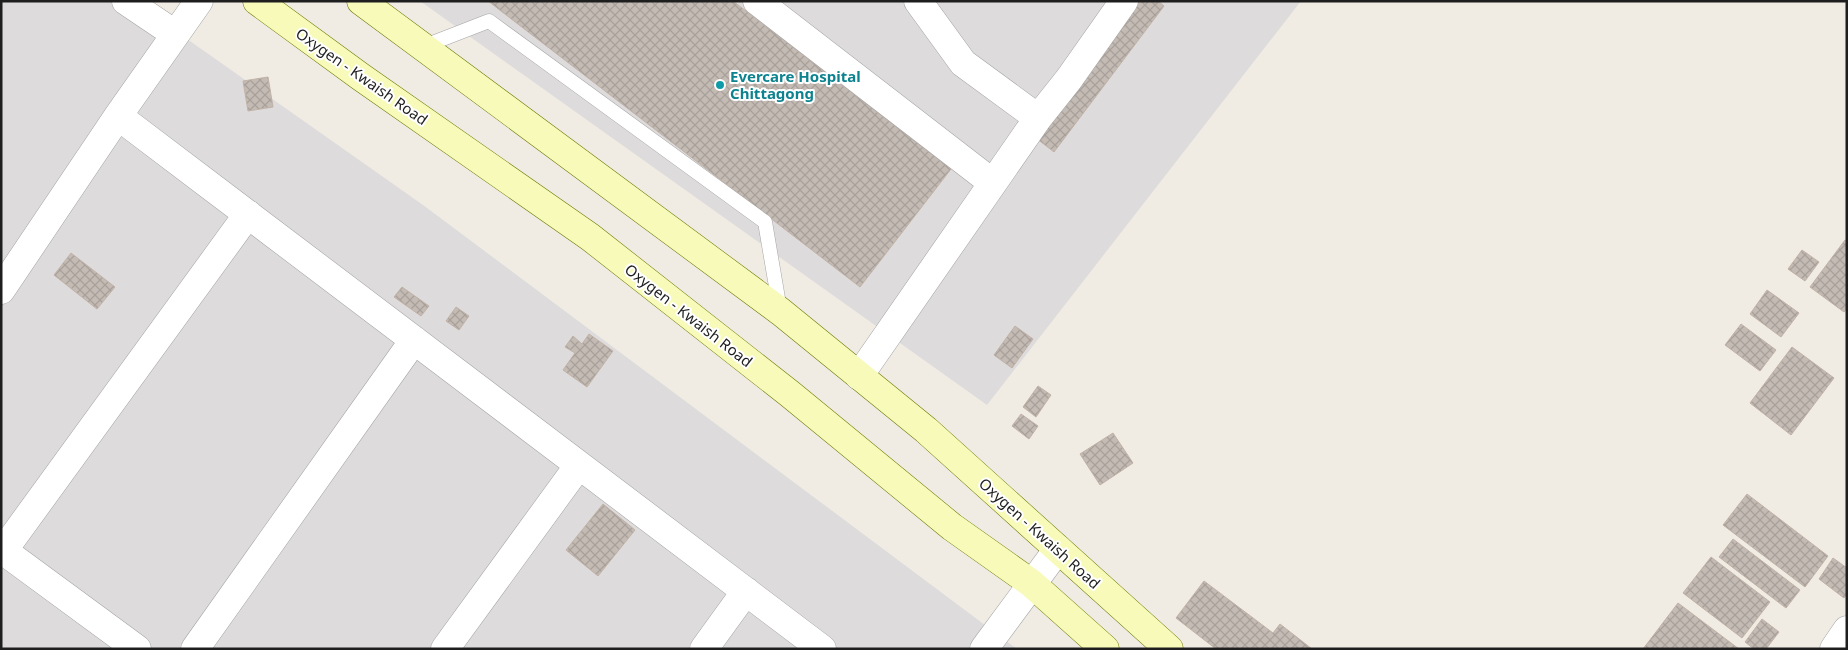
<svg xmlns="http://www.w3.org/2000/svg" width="1848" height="650" viewBox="0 0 1848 650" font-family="'Noto Sans',sans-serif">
<defs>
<pattern id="building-cross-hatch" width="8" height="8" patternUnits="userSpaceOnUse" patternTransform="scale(1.25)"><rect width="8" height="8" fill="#c4bbb4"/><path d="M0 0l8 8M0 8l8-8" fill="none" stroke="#a8a09a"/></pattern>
</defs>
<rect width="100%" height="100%" fill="#f0ece4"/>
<path fill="#dddbdb" d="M1 1H133L423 205 1017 649H1Z
M420 1H1301L987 405Z"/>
<path fill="url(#building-cross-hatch)" stroke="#c1b2a7" d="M488 1H733L951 169 860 287Z
M1139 1H1158L1164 6 1054 152 1036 138Z
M268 77 273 107 248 111 243 81Z
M1845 240 1847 241V309L1844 312 1810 287Z
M1802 250 1819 262 1805 281 1788 269Z
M71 253 115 287 97 309 54 275Z
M402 287 429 306 421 316 394 297Z
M1767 290 1799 313 1781 337 1750 314Z
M456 307 469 316 459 330 446 321Z
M1741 324 1776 350 1760 371 1725 345Z
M1015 326 1033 339 1012 368 994 355Z
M589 334 613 351 587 387 563 370 575 353 565 347 573 336 582 344Z
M1792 347 1834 378 1791 435 1750 403Z
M1038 386 1051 395 1036 417 1023 407Z
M1021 414 1038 426 1029 439 1012 426Z
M1113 433 1133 463 1100 485 1080 454Z
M1747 494 1828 556 1805 587 1723 525Z
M603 504 635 530 598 576 566 550Z
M1733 539 1800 590 1786 608 1719 557Z
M1711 557 1770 602 1742 638 1683 593Z
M1833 558 1847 568V594L1844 598 1819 579Z
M1204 581 1273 633 1280 624 1312 649H1216L1176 618Z
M1678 603 1739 649H1643Z
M1762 619 1779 632 1766 649H1754L1745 642Z"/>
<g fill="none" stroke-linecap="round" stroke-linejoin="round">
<defs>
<path id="lane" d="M422 47 489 21 765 222 780 310"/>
<path id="street" d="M126 1 175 34
M757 1 985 177
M918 1 963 63 1038 118 1069 79 1124 1
M118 116 822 649
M1 290 118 116 199 1
M859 376 1038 118
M1 549 137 649
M3 551 248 214
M195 649 414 340
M445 649 579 465
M704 649 746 591
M984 649 1058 549
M1834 649 1847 630"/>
<path id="secondary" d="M257 1 361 77 590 237 790 394 952 527 1031 583 1105 649
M361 1 781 312 926 430 1169 649"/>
</defs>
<use href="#lane" stroke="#a5a5a5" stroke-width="15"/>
<use href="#street" stroke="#a5a5a5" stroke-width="29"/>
<use href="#secondary" stroke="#6b7803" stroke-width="29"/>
<use href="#lane" stroke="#fff" stroke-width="14"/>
<use href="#street" stroke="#fff" stroke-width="28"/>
<use href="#secondary" stroke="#f7fab8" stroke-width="28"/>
</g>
<circle fill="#0f9aa8" stroke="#fff" stroke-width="2" cx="720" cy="85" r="5"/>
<g text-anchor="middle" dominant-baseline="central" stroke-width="4" stroke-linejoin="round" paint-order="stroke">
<g font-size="15" fill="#1e1e1e" stroke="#fff">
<text transform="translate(362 76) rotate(35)">Oxygen - Kwaish Road</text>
<text transform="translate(689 315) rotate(38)">Oxygen - Kwaish Road</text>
<text transform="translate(1040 533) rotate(42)">Oxygen - Kwaish Road</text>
</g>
<g font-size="15" font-weight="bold" fill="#0d838f" stroke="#fff" text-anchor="start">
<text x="730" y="76">Evercare Hospital<tspan x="730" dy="17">Chittagong</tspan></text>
</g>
</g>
<rect width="1848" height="650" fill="none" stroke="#1e1e1e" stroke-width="5"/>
</svg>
